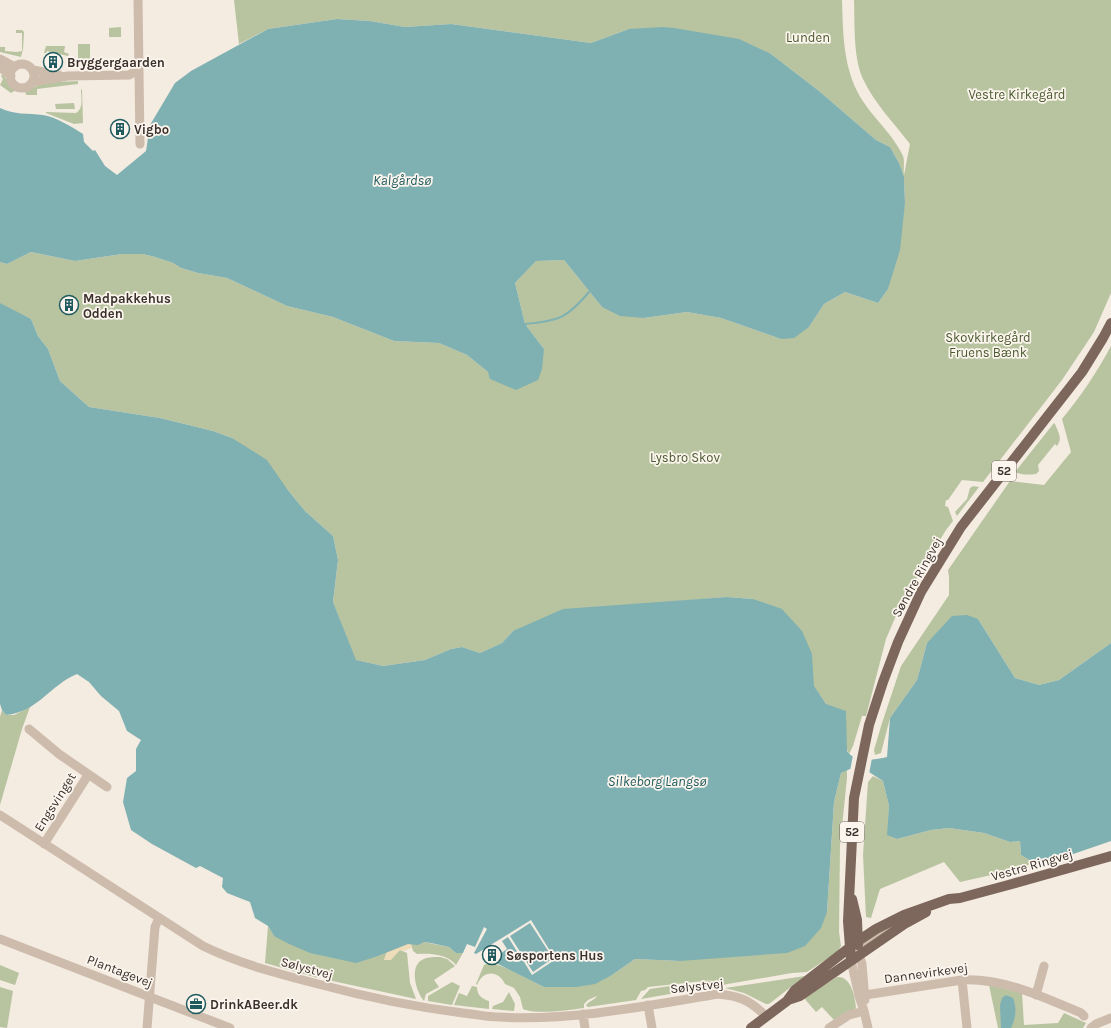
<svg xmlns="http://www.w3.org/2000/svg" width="1111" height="1028" viewBox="0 0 1111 1028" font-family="Karla,sans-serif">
<rect width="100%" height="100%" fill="#f4ebe1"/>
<path fill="#b8c4a0" d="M234 0H842C843 31 843 63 857 91 869 115 892 132 903 156 905 161 903 169 904 175L910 144C894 123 874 103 863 79 853 57 855 24 854 0H1111V293L1094 332 1062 380 983 482 962 480 948 500H946L945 506 948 507 953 521 946 530 901 604 886 639 866 716H862L853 746 849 754 826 704 753 599 727 597 668 602 513 631 502 643 480 653 462 647 451 649 425 660 383 666 355 660 333 602 338 560 333 536 305 511 287 489 232 438 213 431 160 418 89 407 60 381 48 349 38 336 31 319 0 305V262L7 264 31 252 75 261 122 254H143L155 257 173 263 181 268 198 273 227 278 287 306 333 317 394 341 439 343 467 355 488 372 544 349 525 324 515 283 536 261 564 260 602 307 644 318 687 312 721 318 781 339 809 327 824 304 845 292 878 303 888 289 905 203 904 178 899 163 890 147 876 140 819 91 771 54 629 29 591 43 451 24 405 27 370 21 337 19 268 29 239 44Z
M121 27V37H109V28Z
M16 30H22L24 32 23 49 21 57 0 52V47H5V31V51L17 52 22 51V33H16Z
M78 44H90V60H82L81 62H78Z
M46 46H65L64 52 69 54 68 56 47 51 46 53H44Z
M3 74 10 86 16 90 11 93 0 85 3 79 1 76Z
M78 81V84L37 89V95H27L25 93C36 81 62 82 78 81Z
M82 89 83 123 74 124 46 113V112L76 113C84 108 81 97 81 90Z
M74 103 75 109H56L55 104Z
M1111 346V643L1059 680 1039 685 1015 678 978 619 927 643 917 680 890 718 881 753 875 755 874 750 882 723 901 666 949 595V577L948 570 1010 481 1044 485 1071 452 1062 419C1081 396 1097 372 1111 346Z
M1054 423 1055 424C1058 432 1063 438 1057 446L1055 444 1038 465 1039 471 1036 474C1029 475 1022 475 1015 472Z
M973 486 979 487 957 516 955 512 967 499 970 488Z
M30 707 22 729 0 805V717L2 710 6 715H14Z
M847 770V778L840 846 839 932 841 946 838 951 833 955 807 972 792 973 641 999 650 989 670 986 687 985 713 980 648 987 645 990 641 991 636 1000 588 1007 586 1005C589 1001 595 1000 597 996L588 1000 584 1004V1008C569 1010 536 1015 523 1009L520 997 514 988 505 984C498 970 483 970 477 985L476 984 484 965 490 962 511 970 544 987 612 975 635 959 680 961 827 912 834 802 841 773Z
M873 776 883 781 889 806 888 835 897 839 931 830 949 828 984 833 1010 842 1020 841 1021 855 1031 861 1027 867 960 882 944 862 880 889 871 918 866 917 863 855 868 782Z
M268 926 274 936 378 956 387 952 384 960 400 950 407 953 410 983 416 999 328 980 326 976 289 962 288 965 316 976 318 978 265 963Z
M424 942 449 947 456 953H463L456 965C448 954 429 953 417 954L413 951 411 944Z
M440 957 447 959 455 966 434 980 439 987 426 994 424 1001C416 992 408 965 424 959 428 957 435 957 440 957Z
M0 965 19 973 15 985 0 980Z
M805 976 769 1004H766L744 993 725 988Z
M837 977C851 976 855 996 856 1008L854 1010 834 1020 822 1007 816 1012 804 998Z
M452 982 460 986 452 1005 428 1001V996Z
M989 985 1022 993 1024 1025 1058 1023 1064 1013 1086 1023 1083 1028H998Z
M472 986 477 987C477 995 482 999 489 1001V1009L454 1005 459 993 467 996Z
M0 987 13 991 7 1028 0 1027Z
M509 992 515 1004 514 1011 492 1009 493 1006 503 1002Z"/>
<path fill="#efdcb8" d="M408 943 411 944 412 948 403 951 400 950 391 960H384L387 952Z"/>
<path fill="#7fb0b2" d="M337 19 370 21 405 27 451 24 591 43 629 29 663 27 674 28 739 39 771 54 819 91 876 140 890 147 899 163 904 177 905 203 900 250 888 289 878 303 845 292 824 304 809 327 794 338 781 339 721 318 687 312 644 318 620 316 602 307 564 260 536 261 515 283 525 324 544 349 542 369 538 380 516 390 490 379 488 372 467 355 439 343 394 341 333 317 287 306 227 278 198 273 181 268 173 263 155 257 143 254H122L75 261 31 252 7 264 0 262V108C15 115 27 113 43 115 58 118 70 126 83 134L84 142 93 151 95 150 105 166 117 175 146 151 150 125 175 83 191 71 268 29Z
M0 303 31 319 38 336 48 349 60 381 89 407 160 418 213 431 232 438 267 460 287 489 305 511 333 536 338 560 333 602 356 660 383 666 425 660 451 649 462 647 480 653 502 643 513 631 563 609 727 597 753 599 782 609 802 631 812 654 814 686 826 704 846 711 847 751C855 763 875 760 887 757L890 718 917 680 927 643 952 616 967 615 978 619 1015 678 1039 685 1059 680 1111 643V841L1050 862 1031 861 1021 855 1020 841 1010 842 984 833 949 828 931 830 897 839 887 835 889 806 883 781 869 772 850 769 841 773 834 802 827 912 821 928 805 946 787 953 680 961 635 959 612 975 595 984 576 987H544L496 963 463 953H456L449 947 431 943 424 942 418 945 408 944 378 956 356 963 310 953 287 943 274 936 268 926 255 918 250 902 227 893 222 887 223 878 200 866 196 868 152 844 131 830 123 802 127 778 136 771V749L141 740 127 731 119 711 101 696 89 682 77 674C50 685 38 712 6 715L2 710 0 704Z
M1006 995 1013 998C1017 1008 1016 1018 1011 1028H1001L1000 1005 1002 998Z"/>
<path fill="#f4ebe1" d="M853 755 872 758 869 774 850 771Z
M531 920 555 959 554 960 530 923 510 936 533 972 552 959 553 961 532 975 521 957 519 958 517 954 518 953 508 937 502 941 507 949 487 963 462 955 467 944 475 947 484 927 487 929 474 953 476 954Z"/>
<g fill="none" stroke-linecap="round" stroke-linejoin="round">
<path stroke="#7fb0b2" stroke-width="2" d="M525 324C559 321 567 318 589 292"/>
<path stroke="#cdbbac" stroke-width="9" d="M138 0 140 144
M0 59 15 67
M10 76a12 12 0 1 1 24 0a12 12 0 1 1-24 0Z
M0 67 11 76
M33 70 59 75
M32 82 68 76 129 75 136 71 139 66
M29 729 59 754 107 787
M0 815 203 946C240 964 279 974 318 984 366 997 414 1007 463 1013 475 1014 487 1017 499 1017 572 1021 646 1006 718 994 741 996 750 1001 766 1016
M44 844 88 775
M0 939 230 1028
M859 955 862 964 865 1000
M962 980 967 1028
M865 995 962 980C1004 978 1043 997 1081 1013L1084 1016
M1036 995 1044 966
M648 1005 652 1028
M583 1014 585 1028
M147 1028 155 927 159 918
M829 1028 849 1015 864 1011
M868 1028 864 1011 859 996 851 960 858 947 891 926
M1091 1028 1096 1024 1111 1018"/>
<path stroke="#7d675c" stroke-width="10" d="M852 899 857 920 858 945
M851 960 848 921 854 798 869 725 883 682 898 642 921 592 961 527 1082 372 1103 338 1111 323
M788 1000 800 996 906 923 926 912
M751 1028 787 1001 795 990 858 941 876 929 904 915 949 899 960 898 1012 884 1111 856"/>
</g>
<defs>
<symbol id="building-ring" viewBox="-11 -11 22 22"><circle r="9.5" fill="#fbf5ee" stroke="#1f5a5e" stroke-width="1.5"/><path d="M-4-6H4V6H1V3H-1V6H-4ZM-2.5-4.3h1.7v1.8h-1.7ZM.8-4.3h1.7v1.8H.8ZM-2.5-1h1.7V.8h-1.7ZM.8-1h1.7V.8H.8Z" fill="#1f5a5e"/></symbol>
<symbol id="office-ring" viewBox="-11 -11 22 22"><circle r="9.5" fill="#fbf5ee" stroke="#1f5a5e" stroke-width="1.5"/><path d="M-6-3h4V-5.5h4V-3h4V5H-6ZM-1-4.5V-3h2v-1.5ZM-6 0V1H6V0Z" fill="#1f5a5e"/></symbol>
</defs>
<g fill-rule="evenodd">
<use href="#building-ring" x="42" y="51" width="22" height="22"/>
<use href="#building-ring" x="109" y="118" width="22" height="22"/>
<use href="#building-ring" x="58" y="294" width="22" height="22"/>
<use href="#building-ring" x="481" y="944" width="22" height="22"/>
<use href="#office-ring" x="185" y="993" width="22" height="22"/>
</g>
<g text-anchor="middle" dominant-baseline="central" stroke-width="3.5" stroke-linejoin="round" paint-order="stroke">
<g fill="#fbf5ee" stroke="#756b66" stroke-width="1">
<rect x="992" y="461" width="24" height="20" rx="3"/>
<rect x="840" y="822" width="24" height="20" rx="3"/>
</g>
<g font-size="12" font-weight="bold" fill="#3b302b">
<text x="1004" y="471">52</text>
<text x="852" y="832">52</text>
</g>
<g font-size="13" fill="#4a5a2e" stroke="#fbf5ee">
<text x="808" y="37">Lunden</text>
<text x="1017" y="94">Vestre Kirkegård</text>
<text x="988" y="337">Skovkirkegård<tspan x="988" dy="15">Fruens Bænk</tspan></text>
<text x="685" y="457">Lysbro Skov</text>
</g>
<g font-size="13" font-weight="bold" fill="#3b302b" stroke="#fbf5ee" text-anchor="start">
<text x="67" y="62">Bryggergaarden</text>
<text x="134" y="129">Vigbo</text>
<text x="83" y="298">Madpakkehus<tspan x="83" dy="15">Odden</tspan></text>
<text x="506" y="955">Søsportens Hus</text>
<text x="210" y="1004">DrinkABeer.dk</text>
</g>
<g font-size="13" fill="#3b302b" stroke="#fbf5ee">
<text transform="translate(917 577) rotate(-61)">Søndre Ringvej</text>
<text transform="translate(55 802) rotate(-58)">Engsvinget</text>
<text transform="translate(1032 865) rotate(-16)">Vestre Ringvej</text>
<text transform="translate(307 968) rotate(15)">Sølystvej</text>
<text transform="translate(120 971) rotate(21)">Plantagevej</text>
<text transform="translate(926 973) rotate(-8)">Dannevirkevej</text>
<text transform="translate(697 986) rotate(-6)">Sølystvej</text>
</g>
<g font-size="14" font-style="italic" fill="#1f5a5e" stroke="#fbf5ee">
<text x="402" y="180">Kalgårdsø</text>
<text x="657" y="781">Silkeborg Langsø</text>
</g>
</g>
</svg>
